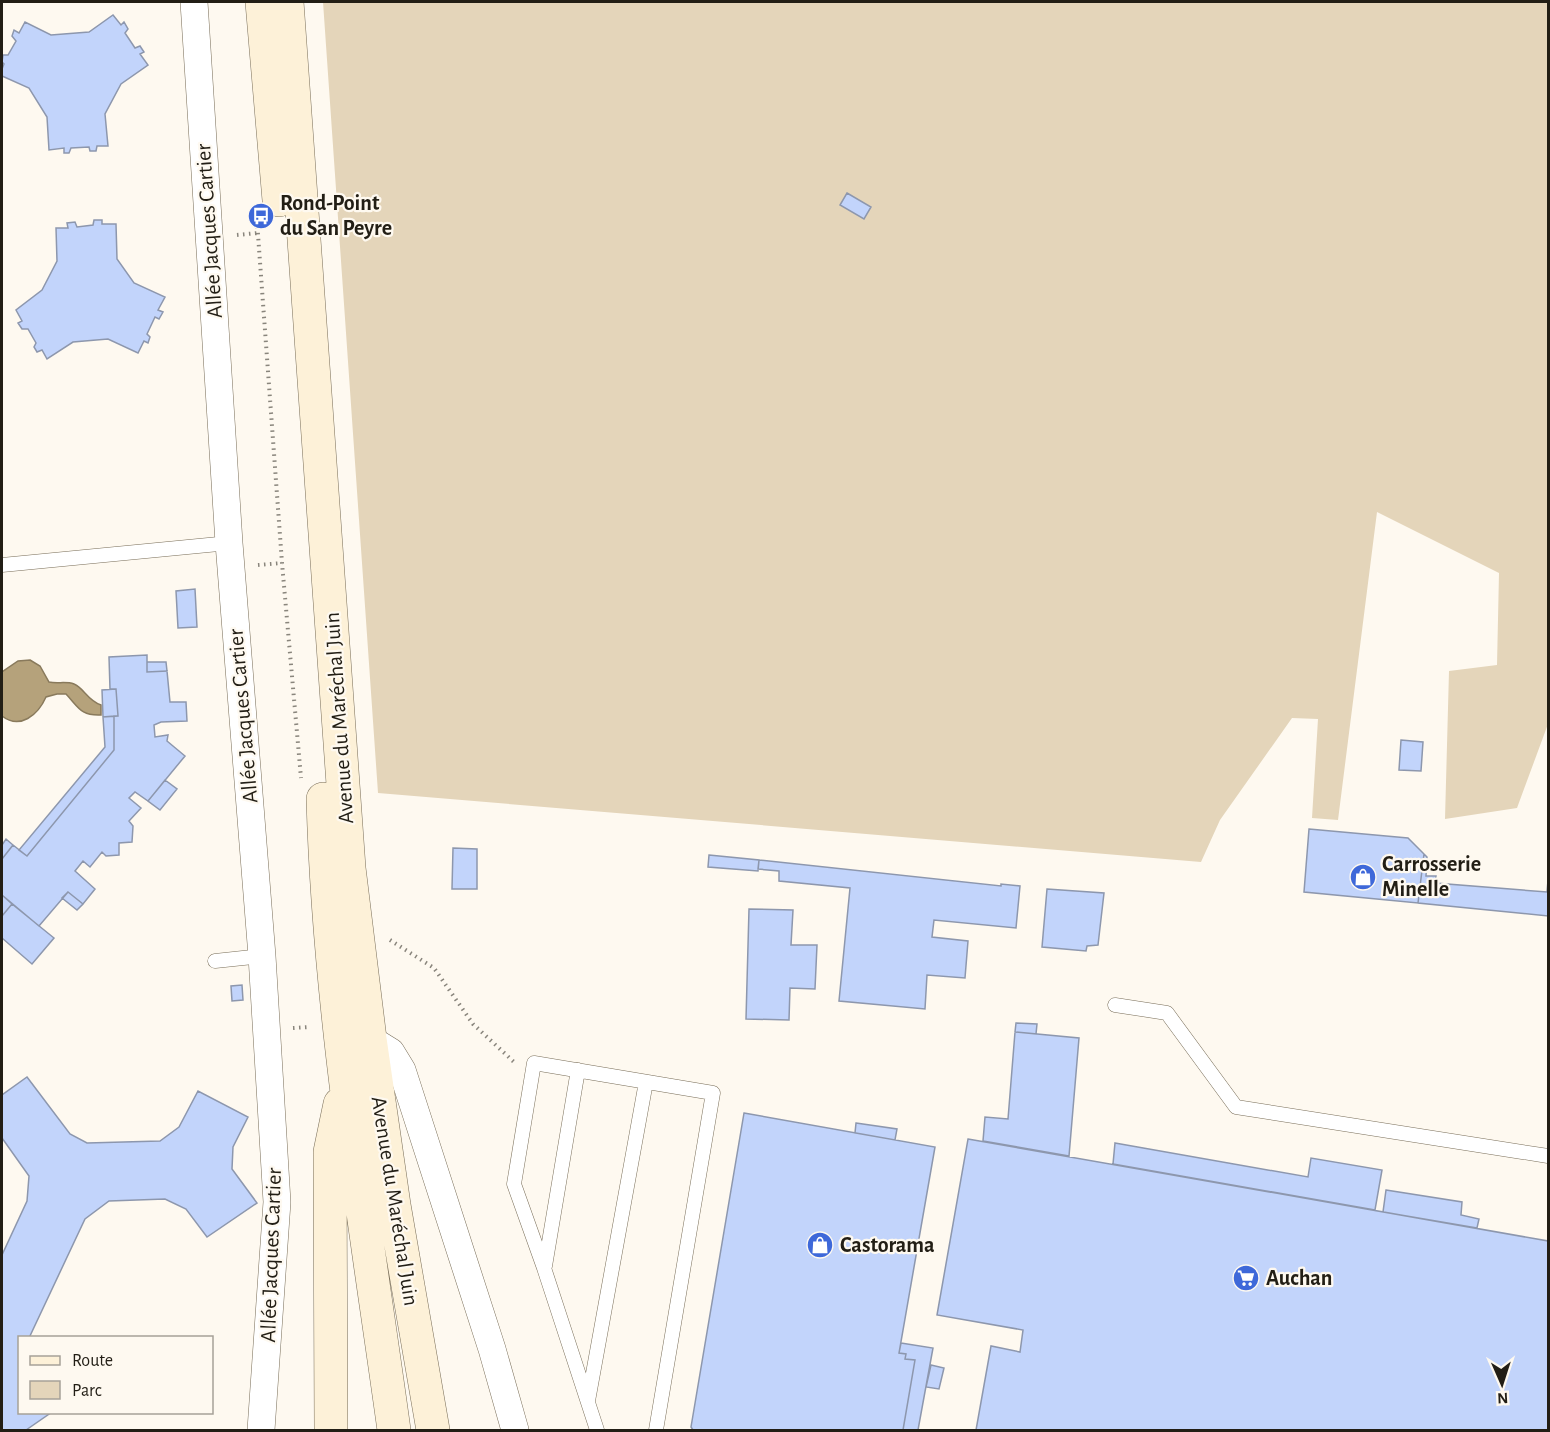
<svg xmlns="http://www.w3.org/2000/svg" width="1550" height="1432" viewBox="0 0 1550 1432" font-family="'Alegreya Sans',sans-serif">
<rect width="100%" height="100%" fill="#fef9f0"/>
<path fill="#e4d5ba" d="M323 2H1548V724L1517 808 1445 819 1449 671 1497 665 1499 573 1377 512 1338 820 1312 818 1318 719 1292 718 1220 820 1201 862 378 793Z"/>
<path fill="#b5a27b" stroke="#897a5c" stroke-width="1.5" d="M30 660 40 666 49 682C57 684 66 681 74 684 84 688 87 700 101 705V715C81 716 79 708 66 694H57L46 697C38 715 20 730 2 716V672L18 661Z"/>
<path fill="#c2d4fb" stroke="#8d97ad" stroke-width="1.5" d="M113 15 121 25 124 22 128 29 125 33 135 48 140 46 144 52 140 54 148 65 121 84 105 114 108 146H97L96 151H90L89 147 71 148 69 153H64V148L49 150 47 117 29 88 2 76V69L4 64 2 62 3 55H8L16 41 12 36 14 30 19 33 25 22 51 35 89 32Z
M847 193 871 207 864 219 840 205Z
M94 220H102V224H116L117 259 134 283 165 297 158 310 163 312 159 319 155 317 147 334 150 337 148 343 144 341 138 353 108 339 73 342 47 359 42 350 37 352 34 347 36 343 28 329H22L18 323 22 321 16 310 42 290 57 261 56 228H68L67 223 75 222 77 227 93 225Z
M195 589 197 627 178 628 176 591Z
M147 655V672L167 671 170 702H186L187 721 161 722 154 725 155 737 168 735 167 741 185 756 148 801 135 792 129 798 141 808 129 821 133 826 132 842 119 843V855L106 856 102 852 90 867 83 861 75 871 95 889 83 904 68 892 39 926 2 895V859L13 845 27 856 114 750V716H118L116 689H110L109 657Z
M147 662H166L167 671 147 672Z
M116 689 118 716 103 717 102 690Z
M114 716V750L27 856 19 850 105 747 103 717Z
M1401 740 1423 742 1421 771 1399 770Z
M165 780 177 789 160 810 148 801Z
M1309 829 1408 838 1424 854 1418 903 1304 892Z
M6 839 13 845 2 859V845Z
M453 848 477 849V889H452Z
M1424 854 1427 857 1426 876H1436L1435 883 1547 892 1548 880V916L1418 903Z
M709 855 759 860 758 871 708 867Z
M759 860 1001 886V884L1020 886 1016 928 934 920 932 937 968 941 965 978 927 975 925 1009 839 1001 850 888 779 881V871L758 869Z
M1047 889 1104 893 1098 945 1087 946 1086 951 1042 947Z
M68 892 83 904 77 910 62 898Z
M2 895 12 904 2 916Z
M12 904 54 938 32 964 2 938V916Z
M749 909 793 910 791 945H817L815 989 790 988 789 1020 746 1019Z
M242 985 243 1000 232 1001 231 986Z
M1016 1023 1037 1024 1036 1034 1015 1032Z
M1015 1032 1079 1038 1069 1156 983 1141 985 1117 1008 1119Z
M27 1077 70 1134 87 1143 160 1141 179 1127 198 1091 248 1117 233 1147 232 1169 257 1203 207 1237 186 1209 165 1199 109 1201 85 1219 29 1338H20V1412H52L26 1430H2V1255L27 1201 29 1176 2 1138V1095Z
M744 1113 935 1147 899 1353 906 1354 905 1359 915 1360 903 1430H693L691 1427Z
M856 1123 897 1129 895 1140 855 1133Z
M968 1139 1548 1241V1430H976L991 1346 1020 1352 1023 1330 937 1315Z
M1115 1143 1308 1177 1311 1158 1382 1170 1375 1210 1113 1164Z
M1386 1190 1462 1202 1461 1215 1479 1219 1477 1228 1383 1212Z
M901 1343 933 1348 918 1430H903L915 1360 905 1359 906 1354 899 1353Z
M931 1365 944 1368 939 1389 926 1387Z"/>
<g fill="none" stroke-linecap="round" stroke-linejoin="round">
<defs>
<path id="lane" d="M2 565 229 543
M215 961 262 956
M1115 1005 1167 1013 1236 1107 1548 1156
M545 1266 578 1070
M588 1401 646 1082
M597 1430 544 1268 514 1184 534 1063 713 1093 656 1430"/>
<path id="street" d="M194 2 229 543 262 956 277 1202 261 1430
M370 1039 391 1052 402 1070 492 1349 515 1430"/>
<path id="secondary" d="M262 2 279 200
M287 2 349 868 370 1039 394 1205 433 1430
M323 799C329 1011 365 1221 394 1430
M331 1430 330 1152 340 1104"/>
</defs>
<use href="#lane" stroke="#796e59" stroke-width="15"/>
<use href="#street" stroke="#796e59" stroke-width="28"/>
<use href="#secondary" stroke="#796e59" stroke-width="34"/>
<path stroke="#89857c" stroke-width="4" stroke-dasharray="1.5 4.5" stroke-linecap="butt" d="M257 221 282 563 301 778
M237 235 258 233
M258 565 282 563
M390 940 434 968 473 1024 514 1062
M293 1028 309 1027"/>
<use href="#lane" stroke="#fff" stroke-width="14"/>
<use href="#street" stroke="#fff" stroke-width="27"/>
<use href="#secondary" stroke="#fdf1d8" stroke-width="33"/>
</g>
<defs>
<symbol id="bus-disc" viewBox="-11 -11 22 22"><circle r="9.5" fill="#3e68d9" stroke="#fef9f0"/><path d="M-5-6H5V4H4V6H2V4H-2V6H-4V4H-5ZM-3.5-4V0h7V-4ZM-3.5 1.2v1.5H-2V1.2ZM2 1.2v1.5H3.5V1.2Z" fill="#fff"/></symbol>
<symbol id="shop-disc" viewBox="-11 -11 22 22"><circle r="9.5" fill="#3e68d9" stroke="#fef9f0"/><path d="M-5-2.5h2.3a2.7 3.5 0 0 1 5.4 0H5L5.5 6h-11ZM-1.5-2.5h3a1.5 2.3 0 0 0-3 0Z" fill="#fff"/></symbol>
<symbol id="supermarket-disc" viewBox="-11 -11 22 22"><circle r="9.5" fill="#3e68d9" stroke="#fef9f0"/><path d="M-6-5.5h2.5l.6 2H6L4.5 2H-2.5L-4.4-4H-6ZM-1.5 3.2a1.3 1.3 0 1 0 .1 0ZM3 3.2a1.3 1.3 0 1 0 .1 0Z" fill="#fff"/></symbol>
</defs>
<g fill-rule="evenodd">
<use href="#bus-disc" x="246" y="201" width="30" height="30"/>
<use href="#shop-disc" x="1348" y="862" width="30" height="30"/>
<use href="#shop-disc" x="805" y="1230" width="30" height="30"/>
<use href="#supermarket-disc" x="1231" y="1263" width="30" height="30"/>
</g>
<g text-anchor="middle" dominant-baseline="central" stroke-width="4.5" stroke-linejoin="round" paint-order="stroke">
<g font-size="22" font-weight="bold" fill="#221e15" stroke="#fef9f0" text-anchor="start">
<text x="280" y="203">Rond-Point<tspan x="280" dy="25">du San Peyre</tspan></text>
<text x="1382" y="864">Carrosserie<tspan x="1382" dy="25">Minelle</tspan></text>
<text x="840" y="1245">Castorama</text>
<text x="1266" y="1278">Auchan</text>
</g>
<g font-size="22" fill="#221e15" stroke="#fef9f0">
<text transform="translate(209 231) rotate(-94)">Allée Jacques Cartier</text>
<text transform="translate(243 716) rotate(-95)">Allée Jacques Cartier</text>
<text transform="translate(339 718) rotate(-94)">Avenue du Maréchal Juin</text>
<text transform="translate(395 1201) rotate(81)">Avenue du Maréchal Juin</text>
<text transform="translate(271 1255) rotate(-88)">Allée Jacques Cartier</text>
</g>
</g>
<rect width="1550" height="1432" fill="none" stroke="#221e15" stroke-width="6"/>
<rect x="18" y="1336" width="195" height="78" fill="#fef9f0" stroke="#a6a198" stroke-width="1.5"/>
<rect x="30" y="1356" width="30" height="9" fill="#fdf1d8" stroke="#a6a198" stroke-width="1.5"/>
<text x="72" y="1366" font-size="18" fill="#221e15">Route</text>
<rect x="30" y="1381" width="30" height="18" fill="#e4d5ba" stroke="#a6a198" stroke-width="1.5"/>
<text x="72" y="1396" font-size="18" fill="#221e15">Parc</text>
<g transform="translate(1502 1384) rotate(177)" stroke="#fef9f0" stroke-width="4.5" paint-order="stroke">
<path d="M0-4.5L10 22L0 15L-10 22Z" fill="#221e15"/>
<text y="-9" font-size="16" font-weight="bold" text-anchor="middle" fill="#221e15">N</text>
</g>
</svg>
